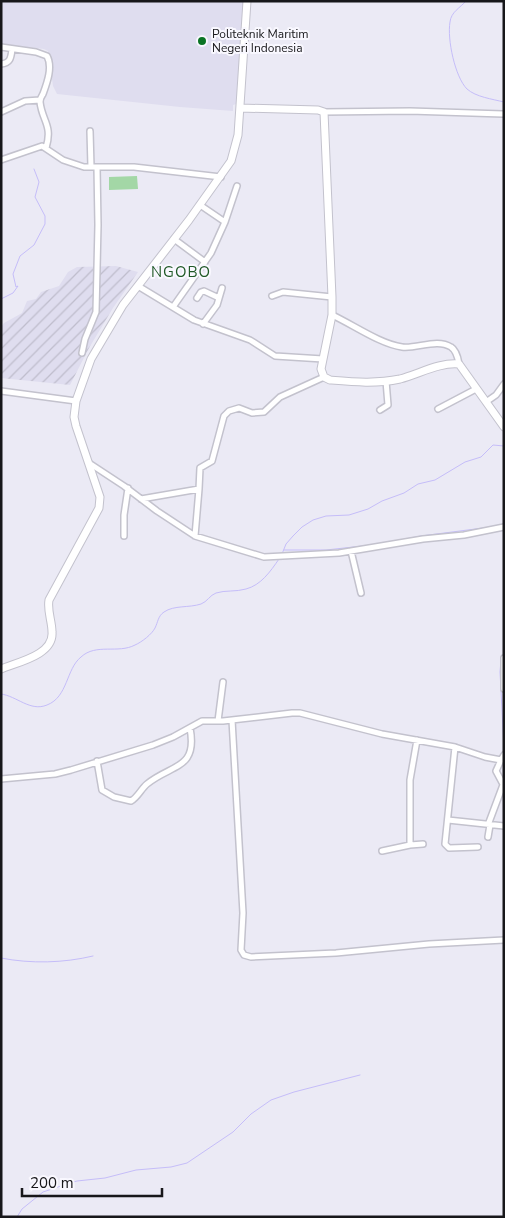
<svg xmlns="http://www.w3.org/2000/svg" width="505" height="1218" viewBox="0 0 505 1218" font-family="'Nunito Sans',sans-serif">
<defs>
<pattern id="industrial-furrows" width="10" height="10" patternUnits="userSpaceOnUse" patternTransform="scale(1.25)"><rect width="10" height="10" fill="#dfddef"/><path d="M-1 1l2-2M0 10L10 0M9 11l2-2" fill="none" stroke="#bfbdcc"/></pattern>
</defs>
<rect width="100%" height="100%" fill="#ebeaf5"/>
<path fill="#dfddef" d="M1 1H250L243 102 233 105V111L180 107 57 94 53 86 48 51 44 49 1 44Z"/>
<path fill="url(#industrial-furrows)" d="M116 266 138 272 113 308 89 348 70 385 1 378V327L4 323 22 313 27 301 36 299 41 292 59 286 68 272 77 267Z"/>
<path fill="#a3d7a6" d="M137 176 138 189 109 190V177Z"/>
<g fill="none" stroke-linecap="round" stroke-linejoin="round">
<path stroke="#c5bdf9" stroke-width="1" d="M466 1C460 8 451 12 450 22 447 39 455 77 467 89 476 97 492 99 504 102
M1 299 13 293 18 286 16 287 13 274 20 256 34 245 45 224V216L35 197 39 182 34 169
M497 526 504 524
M379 544 421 536 491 527
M284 550H326L372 545
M282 554 286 544 293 536 302 527 313 520 326 516 349 515 368 509 382 501 404 493 418 484 435 480 465 462 481 457 493 445 504 446
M501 660 500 672 504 748
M1 694C17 696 30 712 47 705 68 697 66 669 81 657 96 643 118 654 135 645 142 642 152 634 155 628 158 622 158 616 164 612 174 605 189 608 201 604 207 602 210 595 216 593 225 590 236 592 246 589 261 585 270 572 279 559
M1 958C31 964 64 963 93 956
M17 1217 22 1209 43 1192 64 1185 77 1181 105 1178 136 1170 171 1167 187 1163 233 1132 251 1114 271 1100 294 1092 360 1075"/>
<defs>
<path id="street" d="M1 47 36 52 47 56C53 67 47 83 43 94 41 97 40 98 40 102 42 121 53 125 46 148
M1 64C11 63 11 57 12 49
M1 112 25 101 40 100
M324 112 410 111 503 114
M90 131 91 167
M1 160 42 146 63 160 84 167H134L221 177
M200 205 225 222
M174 239 205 262
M138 286 194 320 250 340 275 356 323 359
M272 296 283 292 332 297
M197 298 201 292 204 291 219 298
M173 307 211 253 225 222 237 186
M332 315C352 324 380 344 402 347 417 349 437 338 451 347 456 350 458 358 459 364
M203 324 217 305 222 288
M82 353 85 339 96 312 98 225 97 167
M1 391 76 401
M486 402 496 395 504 384
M438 409 476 389
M380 410 388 405 386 381
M89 463 124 486 157 511 195 536 264 557 339 553 423 539 464 535 504 527
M141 499 199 489 200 468 212 461 224 416 229 411 239 408 252 413 264 412 280 397 324 377
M124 536V515L128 488
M195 536 199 489
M351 551 361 593
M504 658V689
M232 720 243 913 241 950 244 955 251 957 336 953 429 944 504 940
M218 721 223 682
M455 747 445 844 449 848 478 847
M501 760 496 771 504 786
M97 761 102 790 114 797 131 801C138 797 141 789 147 784 171 764 198 770 190 728
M1 779 55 774 71 770 153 745 173 737 202 721H223L292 713H300L382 734 455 747 485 757 501 760 504 755
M448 820 504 826
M488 825 503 785
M488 837 490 825
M410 845 423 844
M382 851 410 845V780L417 740"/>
<path id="secondary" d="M240 108 318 110 324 112 332 297V315L321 369 324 377 330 380C354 382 376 384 400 379 419 374 440 362 459 364L504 427
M1 669C18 662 54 655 52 632 52 621 47 611 49 600L99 508 100 497 76 426 74 417 76 401 91 359 123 305 189 220 231 161 238 135 247 1"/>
</defs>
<use href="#street" stroke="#c3c2cd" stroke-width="8"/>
<use href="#secondary" stroke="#c3c2cd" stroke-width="9"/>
<use href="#street" stroke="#fff" stroke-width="5"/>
<use href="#secondary" stroke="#fff" stroke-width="7"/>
</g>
<circle fill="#0a7324" stroke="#f9f8ff" stroke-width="2" cx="202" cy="41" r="5"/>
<g text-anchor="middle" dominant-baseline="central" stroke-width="4" stroke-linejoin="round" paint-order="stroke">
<g font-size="12" fill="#17171a" stroke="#f9f8ff" text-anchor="start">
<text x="212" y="34">Politeknik Maritim<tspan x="212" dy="14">Negeri Indonesia</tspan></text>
</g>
<g font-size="15" letter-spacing="1" fill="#205927" stroke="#f9f8ff">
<text x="181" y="272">NGOBO</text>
</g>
</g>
<rect width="505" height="1218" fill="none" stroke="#17171a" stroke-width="5"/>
<path d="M22 1188v8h140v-8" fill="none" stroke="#17171a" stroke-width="2.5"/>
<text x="30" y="1188" font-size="15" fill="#17171a" stroke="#f9f8ff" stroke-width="4" paint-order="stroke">200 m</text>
</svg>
